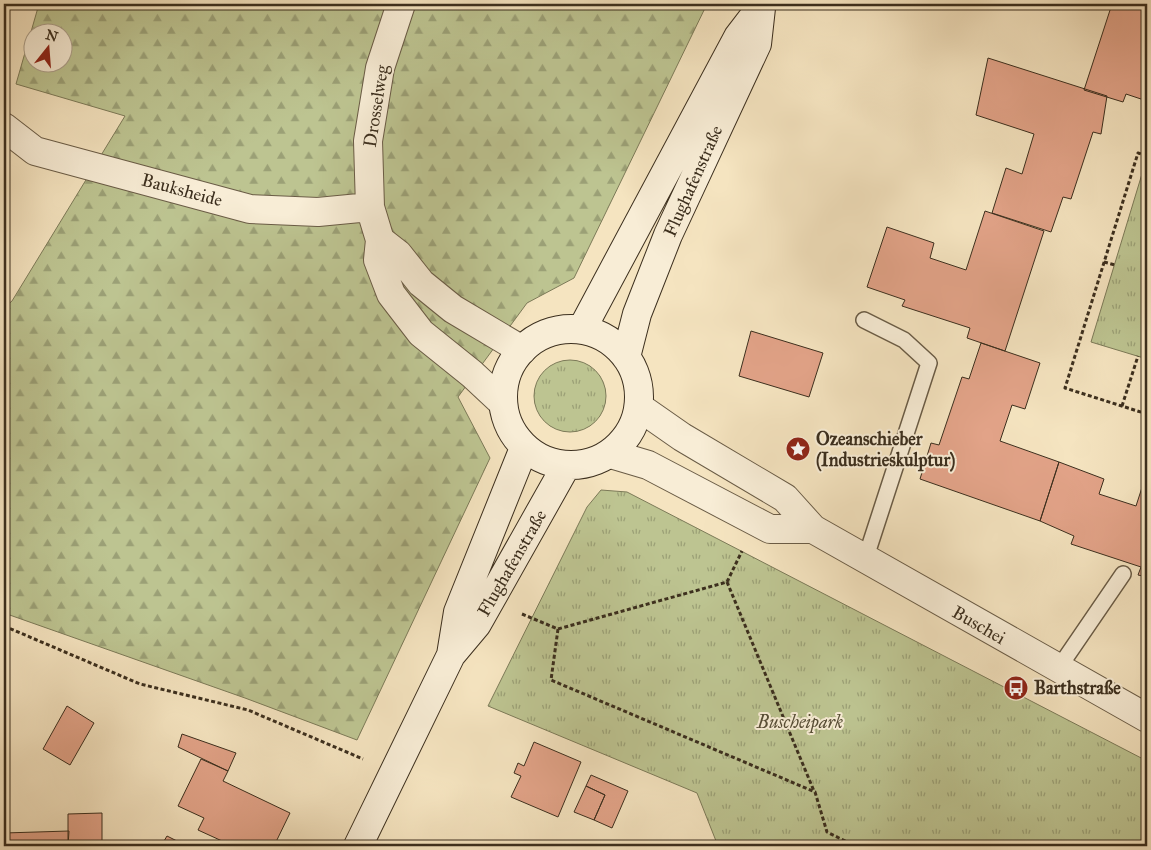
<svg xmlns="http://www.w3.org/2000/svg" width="1151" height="850" viewBox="0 0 1151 850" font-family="'IM FELL Great Primer',serif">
<defs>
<pattern id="grass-tufts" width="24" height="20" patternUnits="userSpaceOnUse" patternTransform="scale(1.25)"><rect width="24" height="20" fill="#bdc491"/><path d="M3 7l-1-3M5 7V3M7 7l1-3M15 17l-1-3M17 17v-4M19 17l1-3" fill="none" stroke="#9ba076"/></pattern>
<pattern id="forest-firs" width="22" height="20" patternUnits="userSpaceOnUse" patternTransform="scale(1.25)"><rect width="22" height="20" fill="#bdc491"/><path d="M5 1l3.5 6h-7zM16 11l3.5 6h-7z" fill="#9ba076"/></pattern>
</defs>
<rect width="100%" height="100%" fill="#f5e4c0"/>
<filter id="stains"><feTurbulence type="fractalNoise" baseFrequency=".004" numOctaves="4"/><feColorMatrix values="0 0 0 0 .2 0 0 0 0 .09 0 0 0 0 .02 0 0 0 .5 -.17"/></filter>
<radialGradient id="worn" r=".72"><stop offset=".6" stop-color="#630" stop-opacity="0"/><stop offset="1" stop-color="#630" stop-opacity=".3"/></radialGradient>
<path fill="url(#grass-tufts)" stroke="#7c7a58" d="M1145 164H1147V359L1091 342Z
M534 396a36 36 0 1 1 72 0a36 36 0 1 1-72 0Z
M601 490 627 492 1147 761V846H718L697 793 488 706 587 507Z"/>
<path fill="url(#forest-firs)" stroke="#7c7a58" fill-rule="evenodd" d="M39 4H707L574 278 527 303 458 397 490 458 357 740 245 698 4 613V308L12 301 125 116 16 84ZM32 32H62V62H32Z"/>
<path fill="#e2a388" stroke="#3c2f1e" d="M1112 4H1147V101L1126 94 1123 102 1084 90Z
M988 58 1107 96 1101 134 1093 132 1071 199 1063 197 1051 232 992 213 1006 168 1022 174 1034 134 976 115Z
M985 211 1044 231 1005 351 967 338 970 328 902 306 905 300 867 287 887 227 934 243 930 258 966 270Z
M751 331 823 353 809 397 739 376Z
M981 343 1040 363 1025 409 1012 405 1000 441 1059 462 1040 521 920 479 931 443 939 445 962 377 969 379Z
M1059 462 1104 479 1099 494 1136 506 1147 472V577L1138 575 1141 567 1071 544 1074 536 1040 521Z
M67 706 94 723 70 765 43 749Z
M182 734 236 753 228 771 178 747Z
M534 742 581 762 558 817 511 797 521 776 514 773 518 763 524 766Z
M201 759 228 771 223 781 290 813 274 846H233L198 830 204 818 178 806Z
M591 775 628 791 612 828 594 820 605 795 586 786Z
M586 786 605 795 594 820 574 812Z
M102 813V845H68V814Z
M69 831 68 846H4V833Z
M167 836 187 846H161Z"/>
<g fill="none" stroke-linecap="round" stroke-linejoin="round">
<defs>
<path id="service" d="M864 320 904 340 929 363 865 560
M1058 669 1123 574"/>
<path id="minor" d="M401 4 380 68 368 141 370 207 380 240 378 260 391 294 421 333 472 374 502 402
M4 127 35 151 250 209 318 212 370 207
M380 240 398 254 421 283 453 309 522 350"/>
<path id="tertiary" d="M639 407 682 437 785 498 813 529 1147 718
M611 454 648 465 770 529H813"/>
<path id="secondary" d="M503 397a68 68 0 1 1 136 0a68 68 0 1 1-136 0Z
M582 329 738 37 761 7
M626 357 637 314 668 235 757 44 761 8
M451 655 458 612 524 448
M358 846 451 655 477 624 566 466"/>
</defs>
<use href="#service" stroke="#6a5c46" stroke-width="18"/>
<use href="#minor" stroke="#6a5c46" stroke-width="30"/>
<use href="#tertiary" stroke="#6a5c46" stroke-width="30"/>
<use href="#secondary" stroke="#3c2f1e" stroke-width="30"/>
<path stroke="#3c2f1e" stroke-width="3" stroke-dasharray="4 2.5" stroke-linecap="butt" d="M1147 156 1138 153 1065 388 1147 414
M1104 262 1115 265
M1122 406 1138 356
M727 582 814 791
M522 614 558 629 727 582 742 551
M4 626 140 684 248 710 363 759
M558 629 551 680 815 792 827 832 855 846"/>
<use href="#service" stroke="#f8edd6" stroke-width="15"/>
<use href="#minor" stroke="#f8edd6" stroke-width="28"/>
<use href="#tertiary" stroke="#f8edd6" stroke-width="28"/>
<use href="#secondary" stroke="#f8edd6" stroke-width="28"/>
</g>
<defs>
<symbol id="sight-disc" viewBox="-11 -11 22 22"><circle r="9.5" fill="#8f2418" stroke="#f8edd6"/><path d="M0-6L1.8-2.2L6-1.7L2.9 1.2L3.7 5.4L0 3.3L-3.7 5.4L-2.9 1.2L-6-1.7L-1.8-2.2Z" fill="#fff"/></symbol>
<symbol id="bus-disc" viewBox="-11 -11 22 22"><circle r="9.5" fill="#8f2418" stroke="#f8edd6"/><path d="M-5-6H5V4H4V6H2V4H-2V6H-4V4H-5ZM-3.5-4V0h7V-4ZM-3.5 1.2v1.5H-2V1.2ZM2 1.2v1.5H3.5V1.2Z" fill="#fff"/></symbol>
</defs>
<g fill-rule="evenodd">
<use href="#sight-disc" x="784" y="435" width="28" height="28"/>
<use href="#bus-disc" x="1002" y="674" width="28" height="28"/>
</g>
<g text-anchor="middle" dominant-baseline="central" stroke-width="4" stroke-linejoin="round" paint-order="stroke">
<g font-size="18" fill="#3c2f1e" stroke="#f8edd6">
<text transform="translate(376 106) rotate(-81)">Drosselweg</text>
<text transform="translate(693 181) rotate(-66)">Flughafenstraße</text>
<text transform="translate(182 190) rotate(15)">Bauksheide</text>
<text transform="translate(512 563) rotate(-60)">Flughafenstraße</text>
<text transform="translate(979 625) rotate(30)">Buschei</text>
</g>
<g font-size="18" font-weight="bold" fill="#3c2f1e" stroke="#f8edd6" text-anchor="start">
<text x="816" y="439">Ozeanschieber<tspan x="816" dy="21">(Industrieskulptur)</tspan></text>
<text x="1034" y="688">Barthstraße</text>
</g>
<g font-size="18" font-style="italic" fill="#564d35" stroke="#f8edd6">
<text x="800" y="722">Buscheipark</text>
</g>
</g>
<rect width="1151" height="850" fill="none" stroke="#f5e4c0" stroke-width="20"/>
<rect x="5" y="5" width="1141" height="840" fill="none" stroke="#3c2f1e" stroke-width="2.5"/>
<rect x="10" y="10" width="1131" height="830" fill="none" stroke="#3c2f1e"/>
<g transform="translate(48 48) rotate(17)"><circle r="24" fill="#f8edd6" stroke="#ada18c"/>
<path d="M0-4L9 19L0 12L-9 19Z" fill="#8f2418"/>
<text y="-8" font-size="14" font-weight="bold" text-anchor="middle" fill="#3c2f1e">N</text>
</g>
<rect width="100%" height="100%" filter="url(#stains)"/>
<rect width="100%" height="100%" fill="url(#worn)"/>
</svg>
